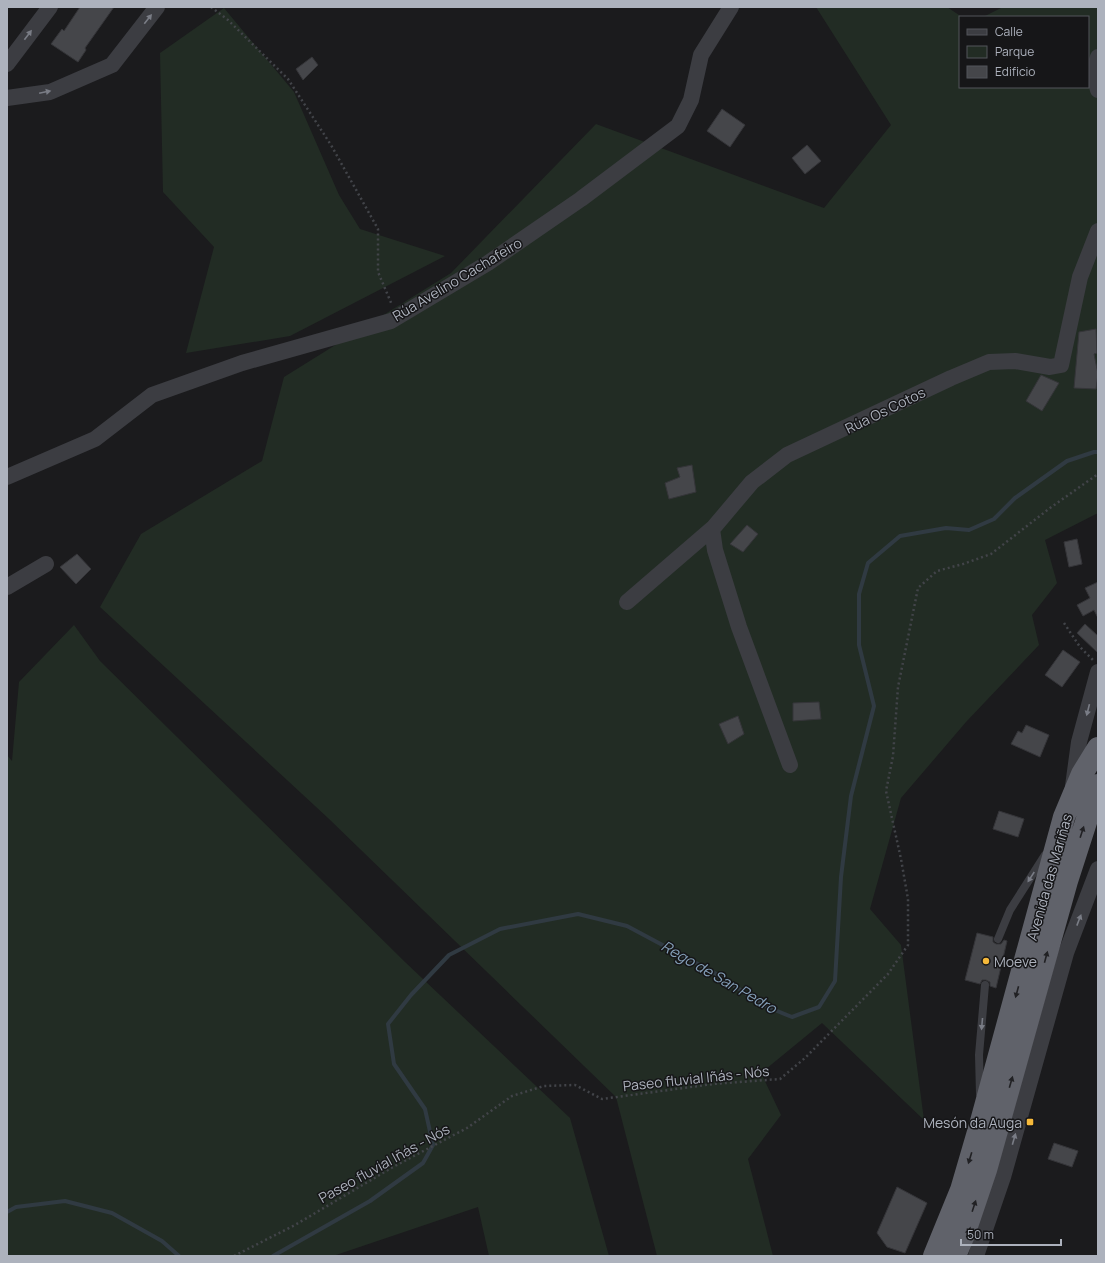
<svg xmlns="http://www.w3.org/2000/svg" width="1105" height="1263" viewBox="0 0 1105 1263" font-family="Manrope,sans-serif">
<rect width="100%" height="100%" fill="#1b1b1d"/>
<path fill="#222c24" d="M816 7H947L962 17H960V87H1088V17H983L1003 7H1098V513L1045 540 1057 583 1032 615 1039 645 966 722 901 798 870 909 901 945 924 1120 822 1023 761 1073 781 1115 748 1159 773 1256H657L616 1097 328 818 100 607 141 534 262 461 284 377 451 273 596 124 824 208 891 125Z
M224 8 294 92 339 195 360 229 445 256 290 336 186 353 214 247 163 192 160 53Z
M74 625 100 661 405 962 570 1118 609 1256H489L478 1207 333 1256H7V755L12 761 19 682Z"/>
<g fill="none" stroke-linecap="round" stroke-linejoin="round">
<path stroke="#303a42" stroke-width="4" d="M7 1212 16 1207 65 1201 112 1213 162 1241 179 1256
M273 1256 370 1201 423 1163 433 1145 425 1109 394 1064 388 1024 411 995 449 955 500 929 578 914 627 926 713 972 765 1006 792 1017 819 1007 835 981 841 877 851 796 874 706 859 645V594L868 563 900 536 946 528 969 530 994 519 1015 498 1067 461 1094 452H1098"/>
</g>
<path fill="#45464a" stroke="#353539" d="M80 7H114L85 48 86 50 78 62 51 44 62 29 64 31Z
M312 57 318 65 303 80 296 69Z
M722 109 745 125 730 147 707 131Z
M807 145 821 161 805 174 792 158Z
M1096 329 1097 353 1094 354 1098 374 1096 389 1074 388 1079 332Z
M1041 375 1059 383 1042 411 1026 401Z
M692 465 696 492 669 499 665 483 680 477 677 468Z
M747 525 758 534 743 552 730 544Z
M1077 539 1082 564 1069 567 1064 542Z
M77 554 91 569 76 584 60 567Z
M1098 582V618L1094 610 1083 616 1077 605 1090 598 1085 588Z
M1085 624 1098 636V653L1077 633Z
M1063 650 1080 662 1062 687 1045 675Z
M819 702 821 719 793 721V703Z
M738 716 744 734 728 744 719 724Z
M1026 725 1049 735 1040 757 1011 744 1018 731 1022 733Z
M999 811 1024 819 1018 837 993 829Z
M977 933 993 937V942L996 944H1001L1004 940 1007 941 996 988 990 986V982L986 980H982L980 984 965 980Z
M1054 1143 1078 1151 1072 1167 1048 1159Z
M897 1187 927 1203 905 1253 887 1247 877 1233Z"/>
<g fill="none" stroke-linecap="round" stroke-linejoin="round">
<path stroke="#424449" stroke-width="2.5" stroke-dasharray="2 3" stroke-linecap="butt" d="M211 7 228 20 288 79 331 145 378 229V272L392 305
M1064 623 1080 647 1093 660
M234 1256 295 1225 393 1167 467 1128 512 1096 544 1086 575 1085 602 1099 713 1084 780 1079 805 1058 888 974 908 945V899L901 859 886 791 893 756 898 687 918 588 937 571 963 564 991 554 1050 508 1098 474"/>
<path stroke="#3c3d42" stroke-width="8" d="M998 939 1010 910 1045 855
M980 1094 979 1055 985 985"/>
<path stroke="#3c3d42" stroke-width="16" d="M1098 57 1093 72 1098 90
M7 64 50 7
M7 98 50 92 112 65 157 7
M7 477 95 439 152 395 242 363 391 321 488 263 581 199 678 126 691 100 701 55 731 7
M712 529 715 550 739 627 790 765
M7 587 46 564
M627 602 714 527 752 482 787 455 951 378 989 362 1015 361 1050 367 1061 365 1080 277 1098 231
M1073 786 1079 742 1098 672
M976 1256 1003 1177 1066 953 1098 869"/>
<path stroke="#60626a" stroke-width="22" d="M934 1256 961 1190 980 1125 1064 817 1082 774 1098 748
M955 1256 964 1235 986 1170 1067 881 1098 785"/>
</g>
<defs><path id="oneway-solid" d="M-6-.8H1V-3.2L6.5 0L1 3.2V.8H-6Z"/></defs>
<g fill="#7a7d86">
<use href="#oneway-solid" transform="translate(148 19) rotate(-52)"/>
<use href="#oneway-solid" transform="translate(28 35) rotate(-53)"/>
<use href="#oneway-solid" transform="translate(45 92) rotate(-12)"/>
<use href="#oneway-solid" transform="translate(1088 710) rotate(104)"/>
<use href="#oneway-solid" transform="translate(1031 877) rotate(123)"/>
<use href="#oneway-solid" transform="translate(1079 920) rotate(-69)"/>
<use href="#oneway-solid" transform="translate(982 1024) rotate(95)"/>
<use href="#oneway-solid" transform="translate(1014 1139) rotate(-74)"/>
</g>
<g fill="#212124">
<use href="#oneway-solid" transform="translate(1082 832) rotate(-72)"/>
<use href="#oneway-solid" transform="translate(1046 957) rotate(-75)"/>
<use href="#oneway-solid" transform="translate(1017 992) rotate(105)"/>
<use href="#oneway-solid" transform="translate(1011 1082) rotate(-74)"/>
<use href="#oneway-solid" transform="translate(970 1158) rotate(107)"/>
<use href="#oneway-solid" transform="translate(974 1206) rotate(-72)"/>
</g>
<g fill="#f6b93a" stroke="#161618" stroke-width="1.5">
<circle cx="986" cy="961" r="4"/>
<rect x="1026" y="1118" width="8" height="8" rx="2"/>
</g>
<g text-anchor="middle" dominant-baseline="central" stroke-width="3" stroke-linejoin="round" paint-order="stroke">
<g font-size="14" fill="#adb2bd" stroke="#161618">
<text transform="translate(457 279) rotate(-31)">Rúa Avelino Cachafeiro</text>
<text transform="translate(885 410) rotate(-26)">Rúa Os Cotos</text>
<text transform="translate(1049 877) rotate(-74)">Avenida das Mariñas</text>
<text transform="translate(696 1078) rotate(-6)">Paseo fluvial Iñás - Nós</text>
<text transform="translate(384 1163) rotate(-29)">Paseo fluvial Iñás - Nós</text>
</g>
<g font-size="14" fill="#adb2bd" stroke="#161618" text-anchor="start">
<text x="994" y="961">Moeve</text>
<text x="1022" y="1122" text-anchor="end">Mesón da Auga</text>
</g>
<g font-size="15" font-style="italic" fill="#849fb8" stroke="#161618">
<text transform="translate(719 977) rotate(30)">Rego de San Pedro</text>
</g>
</g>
<rect width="1105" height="1263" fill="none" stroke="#adb2bd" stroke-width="16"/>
<rect x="959" y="16" width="130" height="72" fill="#161618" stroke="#52545a"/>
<rect x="967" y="29" width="20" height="6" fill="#3c3d42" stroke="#52545a"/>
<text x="995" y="36" font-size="12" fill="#adb2bd">Calle</text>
<rect x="967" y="46" width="20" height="12" fill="#222c24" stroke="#52545a"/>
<text x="995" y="56" font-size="12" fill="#adb2bd">Parque</text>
<rect x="967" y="66" width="20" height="12" fill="#45464a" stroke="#52545a"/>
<text x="995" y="76" font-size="12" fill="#adb2bd">Edificio</text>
<path d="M961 1239v6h100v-6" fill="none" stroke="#adb2bd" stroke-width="2"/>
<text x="967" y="1239" font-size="12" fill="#adb2bd" stroke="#161618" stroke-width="3" paint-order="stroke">50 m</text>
</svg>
